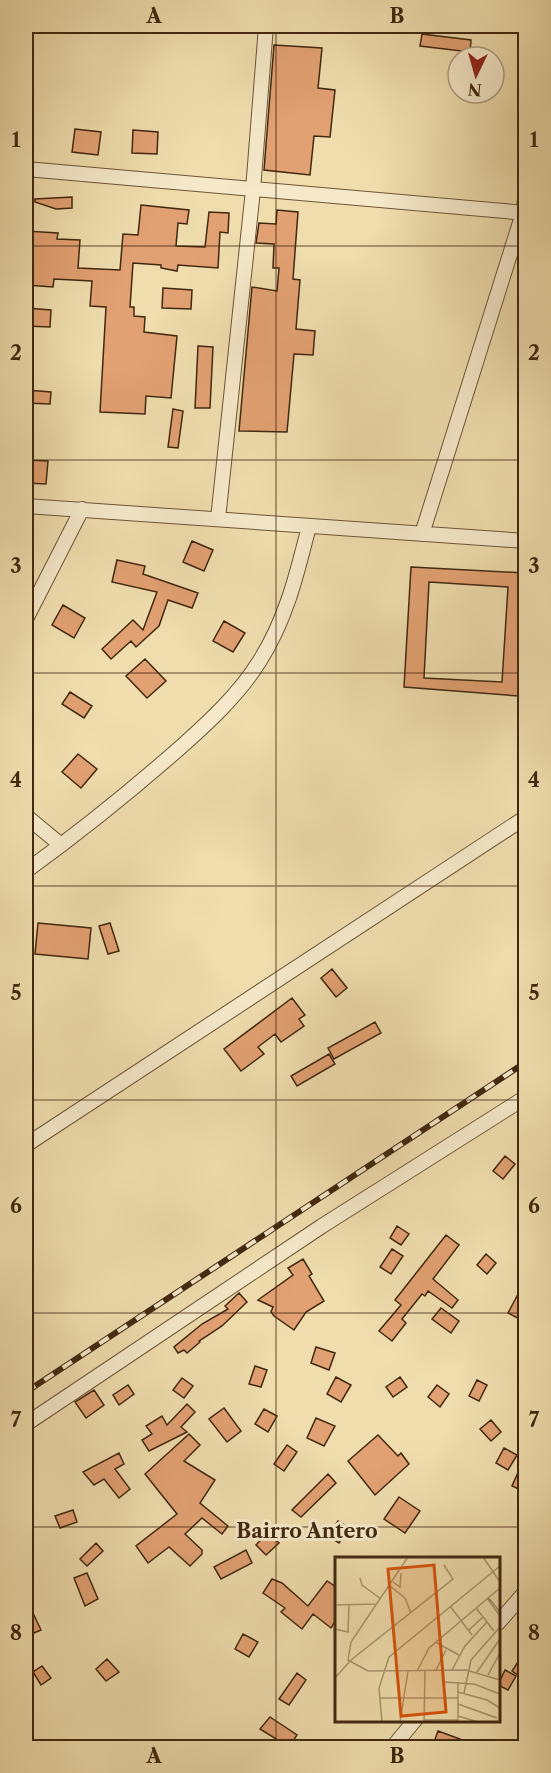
<svg xmlns="http://www.w3.org/2000/svg" width="551" height="1773" viewBox="0 0 551 1773" font-family="'Libre Caslon Text',serif">
<rect width="100%" height="100%" fill="#efddad"/>
<filter id="stains"><feTurbulence type="fractalNoise" baseFrequency=".00333" numOctaves="4"/><feColorMatrix values="0 0 0 0 .2 0 0 0 0 .09 0 0 0 0 .02 0 0 0 .5 -.17"/></filter>
<radialGradient id="worn" r=".72"><stop offset=".6" stop-color="#630" stop-opacity="0"/><stop offset="1" stop-color="#630" stop-opacity=".3"/></radialGradient>
<path fill="#e2a172" stroke="#41280f" stroke-width="1.5" fill-rule="evenodd" d="M422 34 471 40 470 52 420 46Z
M274 45 322 48 318 88 335 90 330 137 314 136 310 175 264 170Z
M75 129 101 132 98 155 72 152Z
M133 130 158 132 157 154 132 153Z
M72 197V208L56 209 35 202V199Z
M141 205 189 210 187 224 178 223 176 246 205 247 209 212 229 213 228 233 220 232 218 268 178 265 177 271 161 268V265L133 263 130 307H134V316L145 317 144 332 177 336 171 398 146 396 145 414 100 412 106 307 90 306 92 281 54 279 53 287 26 285V231L58 233 57 239 80 240 78 268 120 270 123 234 138 235Z
M277 210 298 212 293 279 300 280 296 329 315 331 313 355 294 354 287 432 239 431 252 287 277 291 279 268H273L274 244 256 243 259 223 276 224Z
M163 288 192 290 191 309 162 308Z
M26 308 51 310 50 327 26 326Z
M198 346 213 347 210 408H195Z
M26 390 51 392 50 404 26 403Z
M173 409 183 411 178 448 168 447Z
M26 460 48 461 46 484 26 483Z
M192 541 213 550 204 571 183 562Z
M117 560 145 566 143 574 198 593 192 608 168 600 159 626 136 647 131 641 111 659 102 649 133 620 143 630 157 592 112 582Z
M411 567 525 573 518 696 404 687ZM429 582 508 587 502 682 424 678Z
M63 605 85 618 74 638 52 625Z
M224 621 245 633 233 652 213 641Z
M145 659 166 681 147 698 126 676Z
M70 692 92 706 84 718 62 704Z
M78 754 97 769 81 788 62 772Z
M38 923 91 928 88 959 35 954Z
M110 923 119 951 108 954 99 926Z
M332 969 347 988 336 997 321 978Z
M292 998 305 1015 299 1019 304 1026 281 1042 275 1034 258 1047 264 1054 241 1071 224 1049Z
M375 1022 381 1033 334 1059 328 1048Z
M329 1054 335 1064 297 1086 291 1076Z
M505 1156 515 1164 503 1179 493 1171Z
M397 1226 409 1234 401 1245 390 1238Z
M446 1235 459 1245 433 1279 458 1300 452 1308 428 1291 425 1296 422 1294 402 1319 406 1323 392 1341 379 1331 401 1305 395 1300Z
M392 1249 403 1256 391 1274 380 1267Z
M486 1254 496 1263 487 1274 477 1265Z
M303 1259 312 1274 309 1276 324 1301 306 1312 294 1330 274 1316 271 1312 273 1307 258 1300 293 1275 288 1268Z
M525 1281V1322L508 1313Z
M239 1293 247 1302 222 1326 199 1341 200 1342 187 1353 184 1350 178 1353 174 1347 202 1324 228 1309 225 1306Z
M441 1308 459 1321 451 1333 432 1319Z
M316 1347 335 1353 329 1370 311 1363Z
M255 1366 267 1370 261 1387 249 1384Z
M336 1377 351 1385 341 1402 327 1394Z
M400 1377 407 1387 393 1397 386 1387Z
M182 1378 193 1386 184 1398 173 1390Z
M477 1380 487 1385 479 1401 469 1396Z
M128 1385 134 1394 119 1405 113 1395Z
M437 1385 449 1394 440 1407 428 1397Z
M94 1390 104 1405 86 1418 75 1402Z
M187 1404 195 1412 181 1427 187 1432 149 1451 142 1440 152 1434 146 1426 162 1416 167 1425Z
M224 1408 241 1431 227 1442 209 1419Z
M264 1409 277 1416 268 1432 255 1424Z
M316 1418 335 1426 324 1446 307 1438Z
M491 1420 501 1432 491 1441 480 1429Z
M189 1434 200 1445 184 1461 215 1480 200 1503 228 1526 222 1534 202 1518 185 1534 202 1550V1554L190 1566 169 1547 148 1563 136 1546 177 1514 145 1474Z
M378 1435 398 1456 401 1453 409 1464 375 1495 348 1461Z
M287 1445 297 1452 284 1471 274 1464Z
M504 1448 517 1455 508 1470 496 1463Z
M119 1453 124 1464 115 1469 130 1489 119 1498 104 1479 94 1485 83 1472Z
M525 1457V1492L512 1486Z
M328 1474 336 1483 301 1517 292 1510Z
M399 1497 420 1511 405 1533 384 1519Z
M73 1510 77 1522 60 1528 55 1516Z
M338 1521 349 1528 339 1543 328 1536Z
M268 1532 279 1543 266 1555 256 1545Z
M96 1543 103 1551 87 1566 80 1559Z
M246 1550 252 1563 221 1579 214 1567Z
M87 1573 98 1599 85 1606 74 1578Z
M272 1579 282 1583 308 1606 327 1581 336 1587V1620L331 1628 313 1614 302 1629 281 1612 285 1608 263 1593Z
M33 1613 41 1630 29 1635 26 1616Z
M243 1634 258 1642 249 1657 235 1649Z
M525 1651V1680L512 1671Z
M107 1659 119 1672 106 1681 96 1669Z
M42 1666 51 1678 41 1685 33 1672Z
M505 1670 516 1676 508 1690 498 1685Z
M297 1673 306 1680 289 1705 279 1699Z
M270 1717 297 1735 289 1747 260 1729Z
M438 1731 479 1746V1748H432Z"/>
<g fill="none" stroke-linecap="round" stroke-linejoin="round">
<defs>
<path id="minor" d="M26 169 526 213
M26 506 526 541
M218 519 253 190 266 26
M422 534 523 213 526 194
M26 619 82 509
M26 816 61 845
M26 871C80 832 132 790 182 746 210 721 239 694 259 662 286 620 297 574 309 526
M26 1145 526 817
M26 1424 322 1226 526 1097
M498 1623 526 1591
M392 1748 415 1720"/>
</defs>
<use href="#minor" stroke="#6c5536" stroke-width="16"/>
<use href="#minor" stroke="#f5e9ca" stroke-width="14"/>
<defs>
<path id="rail" d="M26 1392 526 1062"/>
</defs>
<use href="#rail" stroke="#41280f" stroke-width="6"/>
<use href="#rail" stroke="#f5e9ca" stroke-width="4" stroke-dasharray="11" stroke-linecap="butt"/>
</g>
<path fill="none" stroke="#41280f" stroke-width="1.5" stroke-opacity="0.55" d="M276 26V1748M26 246H526M26 460H526M26 673H526M26 886H526M26 1100H526M26 1313H526M26 1527H526"/>
<g text-anchor="middle" dominant-baseline="central" stroke-width="6" stroke-linejoin="round" paint-order="stroke">
<g font-size="20" font-weight="bold" fill="#41280f" stroke="#f5e9ca">
<text x="307" y="1531">Bairro Antero</text>
</g>
</g>
<g transform="translate(335 1557)">
<rect width="165" height="165" fill="#efddad"/>
<path fill="none" stroke="#a9956e" stroke-width="1.5" d="M73 0 16 85 13 103 33 114 131 113 165 123M148 0 165 25M25 21 27 28 46 42M58 25 65 30 66 16M55 29 70 41 76 56M153 40 165 55M152 41 165 59M0 48 42 47M115 49 137 78M141 51 159 74M0 72 13 75 14 47M134 73 148 60M100 85 124 98M101 113 111 93M117 113 130 89 152 65M82 114 94 91 165 31M142 115 165 82M153 118 165 96M0 121 16 103 118 22 109 8M109 125 139 127 165 137M123 125V165M123 135 152 143 165 151M129 136 136 103 165 70M44 141H123M123 147 162 161M123 159 143 165M89 163H123M47 165 44 131 54 100 165 9M65 165 73 114M89 165 90 114"/>
<path fill="#d7540c" fill-opacity="0.15" stroke="#d7540c" stroke-width="3" d="M99 8 111 155 66 159 53 12Z"/>
<rect width="165" height="165" fill="none" stroke="#41280f" stroke-width="3"/>
</g>
<rect width="551" height="1773" fill="none" stroke="#efddad" stroke-width="66"/>
<g transform="translate(476 75) rotate(185)"><circle r="28" fill="#f5e9ca" stroke="#ad9c7f" stroke-width="1.5"/>
<path d="M0-4.5L10 22L0 15L-10 22Z" fill="#8f2418"/>
<text y="-9" font-size="16" font-weight="bold" text-anchor="middle" fill="#41280f">N</text>
</g>
<rect x="33" y="33" width="485" height="1707" fill="none" stroke="#41280f" stroke-width="2"/>
<g font-size="20" text-anchor="middle" font-weight="bold" fill="#41280f">
<text x="154" y="23">A</text>
<text x="397" y="23">B</text>
<text x="16" y="147">1</text>
<text x="534" y="147">1</text>
<text x="16" y="360">2</text>
<text x="534" y="360">2</text>
<text x="16" y="573">3</text>
<text x="534" y="573">3</text>
<text x="16" y="787">4</text>
<text x="534" y="787">4</text>
<text x="16" y="1000">5</text>
<text x="534" y="1000">5</text>
<text x="16" y="1213">6</text>
<text x="534" y="1213">6</text>
<text x="16" y="1427">7</text>
<text x="534" y="1427">7</text>
<text x="16" y="1640">8</text>
<text x="534" y="1640">8</text>
<text x="154" y="1763">A</text>
<text x="397" y="1763">B</text>
</g>
<rect width="100%" height="100%" filter="url(#stains)"/>
<rect width="100%" height="100%" fill="url(#worn)"/>
</svg>
